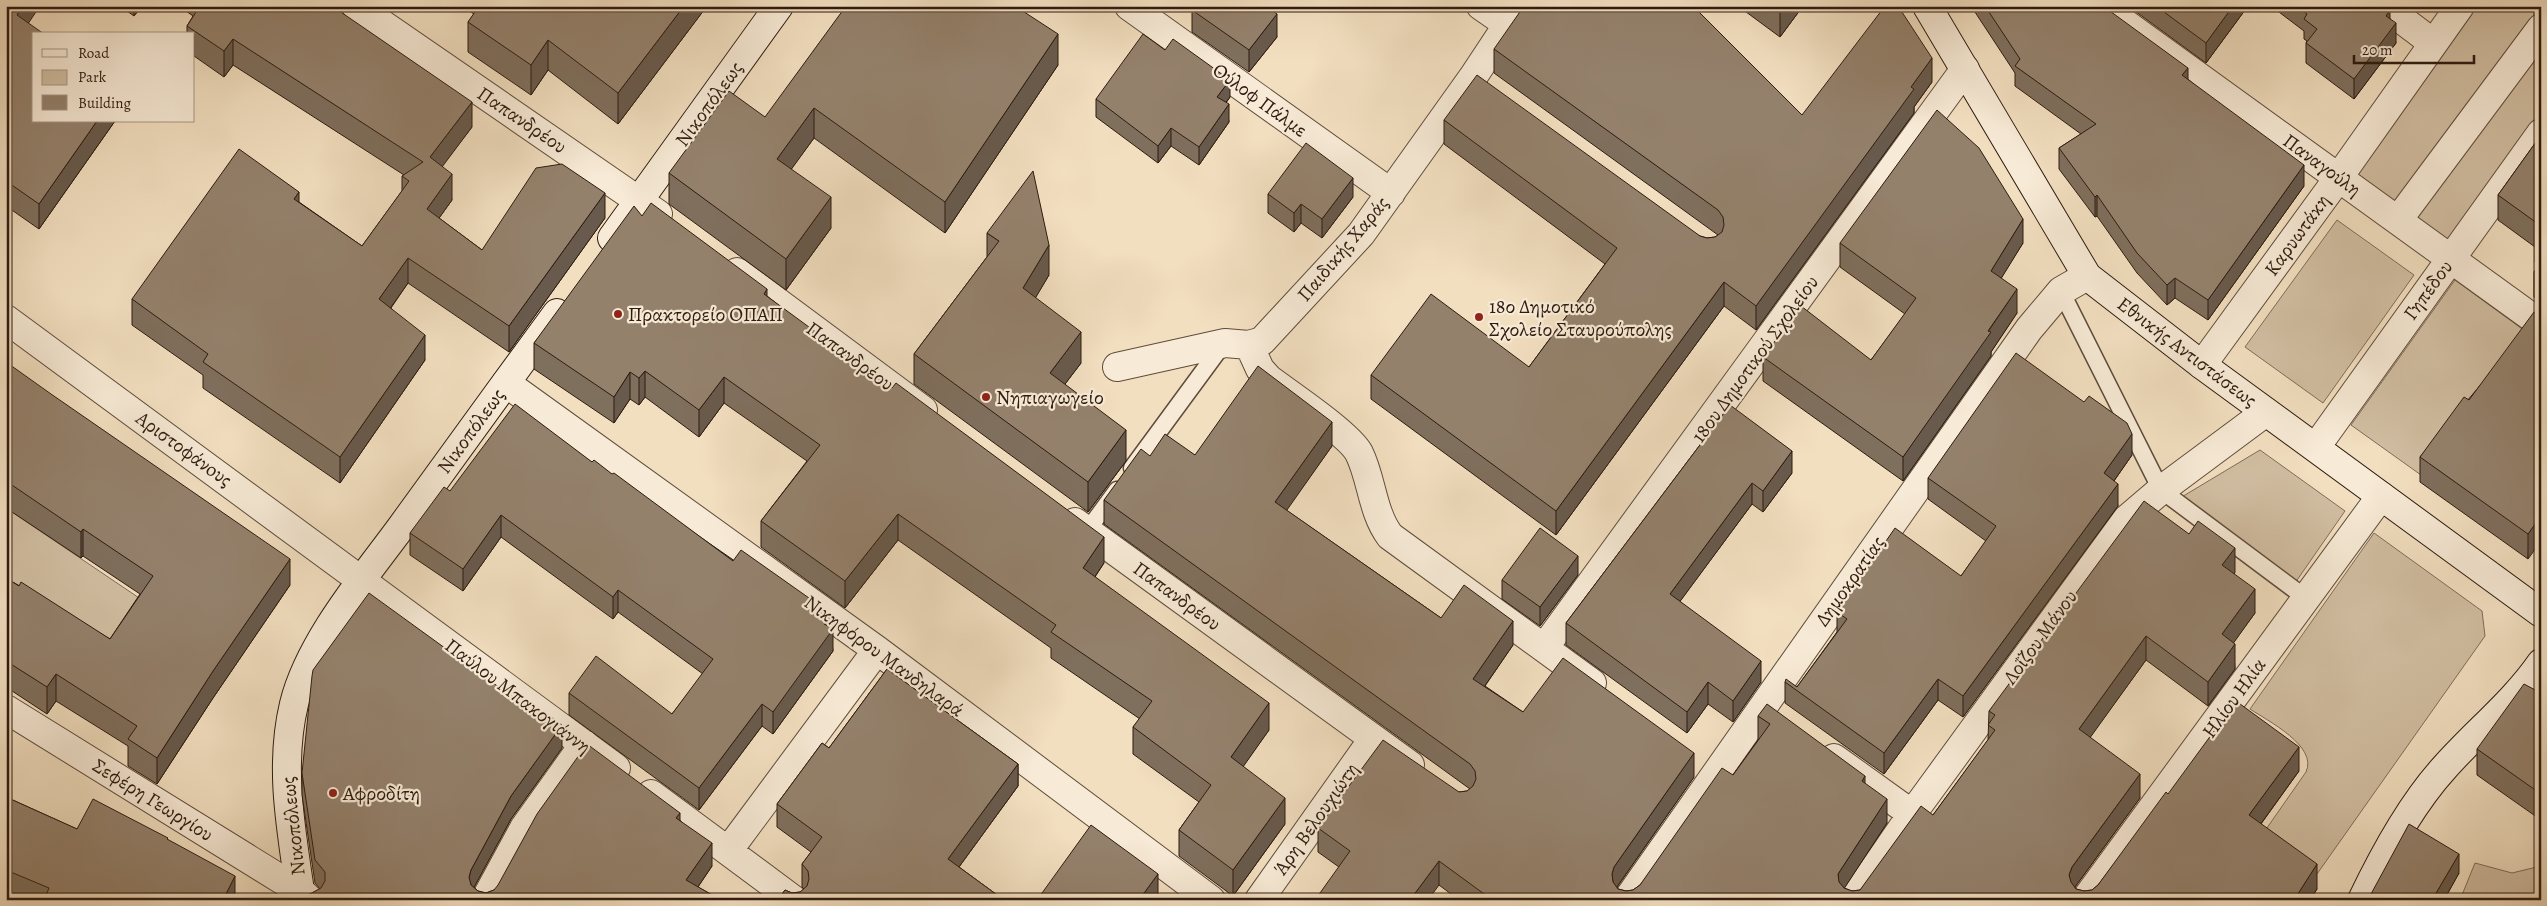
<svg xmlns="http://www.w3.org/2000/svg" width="2547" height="906" viewBox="0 0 2547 906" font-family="Alegreya,serif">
<rect width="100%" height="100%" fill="#f2dfc0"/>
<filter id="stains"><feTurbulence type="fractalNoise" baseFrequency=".004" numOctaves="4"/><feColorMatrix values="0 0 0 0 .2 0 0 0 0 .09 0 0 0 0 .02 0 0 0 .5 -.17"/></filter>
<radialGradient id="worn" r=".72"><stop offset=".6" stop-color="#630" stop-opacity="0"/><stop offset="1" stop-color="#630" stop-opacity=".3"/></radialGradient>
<path fill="#d1bea2" stroke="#806c59" d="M2462 6H2541V133L2451 259 2339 177Z
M2337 220 2414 275 2323 403 2245 347Z
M2455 280 2525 331 2421 475 2351 425Z
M2260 450 2345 511 2295 583 2180 498Z
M6 508 151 606 110 665 6 599Z
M2374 533 2482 611 2485 636 2317 874 2262 835 2306 772C2318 746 2268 721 2250 709Z
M2475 863 2512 873 2541 866V900H2460Z"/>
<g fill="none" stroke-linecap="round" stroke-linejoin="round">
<defs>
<path id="lane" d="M2061 291 2161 490 2307 599
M1132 468 1224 343
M1087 531 1117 490"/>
<path id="street" d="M356 6 658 214
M1129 6 1391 193
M1481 6 1507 24
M2101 6 2541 324
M2384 6 2433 43
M2398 220 2541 28
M737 272 923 410
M6 319 616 768
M1249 345 1260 369 1269 379C1289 394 1349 434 1359 453 1372 479 1372 512 1390 536L1592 683
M2202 365 2339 177 2460 6
M1117 367 1225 343 1249 345 1262 341 1361 234 1473 77 1520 6
M506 383 877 650 1211 900
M2316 447 2541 133
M1075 522 1410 765
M1544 648 1965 69
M6 709 300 891 310 900
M1834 758 1912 814
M651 794 794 900
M728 851 877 650
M485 900 524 828 584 744
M1259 900 1373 739
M1627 900 2029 329 2061 291 2087 276
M1853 900 1912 814 2127 519 2161 490 2266 412
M2085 900 2381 496"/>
<path id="secondary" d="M1927 6 2087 276 2202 365 2541 613
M612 238 779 6
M296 900 300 891C291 829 279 766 294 704 309 643 362 580 399 530 451 458 504 385 557 313
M2362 900C2384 854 2411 804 2445 767 2477 731 2514 702 2541 663"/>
</defs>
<use href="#lane" stroke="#5f4c3c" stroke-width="19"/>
<use href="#street" stroke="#5f4c3c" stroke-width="30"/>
<use href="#secondary" stroke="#2e1b10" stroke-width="30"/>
<use href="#lane" stroke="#f7ead6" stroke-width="16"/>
<use href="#street" stroke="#f7ead6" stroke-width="28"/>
<use href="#secondary" stroke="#f7ead6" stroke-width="28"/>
</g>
<path fill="#7f6f5d" stroke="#2e1b10" d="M6 6 28 23 34 121H115L39 229 6 206Z
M120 6H142L134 16Z
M179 6H332L472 127 442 166 452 200 439 218 482 250 605 218 509 352 408 283 391 308 425 360 340 483 203 388V375L132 325V299L299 202 362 246 402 191V176L404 175 233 65 224 77 194 56V34H187V26L193 16Z
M466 6H707L618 124 548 70 531 95 468 52V22L474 14 466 9Z
M1018 6V8L1058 65 945 233 814 138 791 169 831 228 786 290 669 204V173L765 117Z
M1738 6H1803L1780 37Z
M1971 6H2083L2188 79 2304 186 2208 320 2175 298 2167 305 2137 273 2097 216 2095 217 2059 169V148L2081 134 2015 86V73Z
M2128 6H2248L2206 63Z
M2271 6H2386L2390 19 2396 43 2354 99 2306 63V43L2307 41 2304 39V31Z
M1268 7 1277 37 1249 72 1192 32V10Z
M1494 49 1802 115 1932 82 1914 107V113L1756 330 1724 306 1556 535 1371 399V375L1529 367 1605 264 1444 144V120L1700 236 1707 238 1715 237 1718 235 1494 73Z
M1230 97 1226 103 1229 122 1199 165 1171 146 1158 163 1096 117V99Z
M2541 135V302L2534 297V272L2539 265 2535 262V247L2498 220V195Z
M1268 194 1353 197 1322 238 1301 223 1294 232 1268 213Z
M642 216 767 296 1104 563 1095 577 1269 730 1243 766 1285 824 1233 896 1179 856V830L1199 802 1133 754V727L1140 719 1051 658V648L898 540 845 608 761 547V521L807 461 724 403 699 437 645 397 639 405 630 399 614 423 534 369V343Z
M987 233 1049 275 1035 298 1081 363 1065 384 1126 461 1088 512 914 384V354L987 257Z
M1840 243H2023L2001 278 2017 313 1991 352V356L1903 481 1763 381V357L1871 360 1905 314 1840 267Z
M2540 314 2528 559 2420 482V457Z
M6 362 290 585 213 698 157 784 128 766V746L56 701 47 714 6 687V578L110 639 140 594 83 556 81 558 6 508Z
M1730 405 1792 473 1763 512 1752 504 1680 601 1761 682 1733 722 1708 704 1687 733 1566 645V623Z
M1332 446 1286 510 1441 618 1513 645 1485 686 1523 712 1694 777 1617 887 1618 889 1626 891 1633 890 1640 885 1733 775 1758 740V716L1865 783 1887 823 1844 888 1852 891 1860 890 1933 815 1988 740 1989 711 2235 572 2234 574 2255 613 2233 643 2235 669 2208 706 2146 660 2090 737 2140 798 2075 887 2076 889 2084 891 2092 890 2098 885 2168 794 2299 771 2261 824 2317 889 2310 900H1459L1439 885 1339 867 1318 852V828L1459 792 1467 791 1470 789 1104 524V500L1150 456 1195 455Z
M2132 455 2114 481 2118 506 1963 717 1938 700 1884 774 1785 703V682L1797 687 1837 632V612L1961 576 1986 541 1928 499V478Z
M592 462 830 627 833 651 773 734 762 726 699 810 569 715V693L672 714 703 674 618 612 613 619 501 537 463 591 410 555V533L450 491Z
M1578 575 1540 626 1502 599V580Z
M887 669 1018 764V786L959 867 1004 900H778L785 890 792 893 800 892 804 889 802 887V864L811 852 777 827V804L822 743 829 748Z
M2539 692H2541V820L2477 775V749Z
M562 748 511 819 474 887 478 891 486 893 680 820 712 866 698 887 721 900H308V895L320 889 315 883 302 795V773Z
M6 797 77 829 168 840 235 897 234 900H27L6 891Z
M2459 873 2444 900H2371V894Z"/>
<path fill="#685a4c" stroke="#2e1b10" d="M22 6H40L17 40V15Z
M134 6H142L134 16Z
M684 6H707L618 124V93Z
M1781 6H1803L1780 37V7Z
M2233 6H2248L2206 63V43Z
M2390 10V30L2396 23V43L2354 99V79L2386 16Z
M1277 14V37L1249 72V50Z
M1058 34V65L945 233V202Z
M233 39V65L224 77V51Z
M548 40V70L531 95V65Z
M1932 58V82L1914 107V113L1756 330V306L1911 87Z
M2188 68V88L2182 75Z
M1230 80V97L1217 114V97Z
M472 102V127L430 183V157Z
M1229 104V122L1199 165V147Z
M814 108V138L777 189V159Z
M97 121H115L39 229V204Z
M1171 128V146L1158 163V146Z
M2304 165V186L2208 320V300Z
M452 174V200L427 235V209Z
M1353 178V197L1322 238V219Z
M299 192V217L294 199Z
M605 193V218L509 352V326Z
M2097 195V216L2095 217V197Z
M831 197V228L786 290V259Z
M1301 204V223L1294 232V213Z
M2023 219V243L1991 295V271Z
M1049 245V275L1023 319V288Z
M408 258V283L379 324V299Z
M2175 278V298L2167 305V285Z
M1724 282V306L1556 535V511Z
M767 289V315L764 294Z
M2017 289V313L1991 352V356L1903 481V457Z
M1081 332V363L1050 404V373Z
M425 335V360L340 483V457Z
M645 371V397L639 405V378Z
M630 372V399L614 423V397Z
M724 377V403L699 437V410Z
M1332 422V446L1275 527V502Z
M1126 430V461L1088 512V482Z
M2132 434V455L2104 495V473Z
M1792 451V473L1763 512V491Z
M1752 483V504L1670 615V594Z
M2118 484V506L1963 717V696Z
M898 514V540L845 608V581Z
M501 515V537L463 591V569Z
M2541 516V541L2528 559V534Z
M83 529V556L81 558V532Z
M1104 537V563L1083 594V568Z
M2235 548V572L2222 590V565Z
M1578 556V575L1540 626V607Z
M290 559V585L213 698 157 784V758L213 671Z
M2255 589V613L2222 659V634Z
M618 590V612L613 619V597Z
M830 615V634L833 629V651L773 734V712Z
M1513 621V645L1473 703V679Z
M2146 636V660L2079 753V729Z
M2235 644V669L2208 706V682Z
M1761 661V682L1733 722V701Z
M56 674V701L47 714V687Z
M1938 679V700L1884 774V753Z
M1708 682V704L1687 733V712Z
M1269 703V730L1231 784V757Z
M762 704V726L699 810V788Z
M562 725V748L511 819 471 893 469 877 471 870 511 796Z
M2299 747V771L2249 840V815Z
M1694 753V777L1614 891 1612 874 1614 867Z
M1018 764V786L948 882V859Z
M2140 774V798L2072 891 2069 875 2072 867Z
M1865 776V800L1862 781Z
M1285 798V824L1233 896V870Z
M1887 799V823L1838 898V874Z
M680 813V835L676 818Z
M712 843V866L689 900 686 880Z
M2459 854V873L2444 900H2432Z
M1439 861V885L1428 900H1410Z
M2317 864V889L2310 900H2294Z
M1158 874V897L1156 900H1139Z
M235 876V897L234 900H223Z"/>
<path fill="#94816c" stroke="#2e1b10" d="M6 6H22L17 15 44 34H34V121H97L39 204 6 181Z
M200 6H332L472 102 430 157 452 174 427 209 482 250 536 168 562 164 605 193 509 326 408 258 379 299 425 335 340 457 203 362 208 354 132 299 239 149 299 192 294 199 362 246 409 181 402 176 423 162 233 39 224 51 187 26Z
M479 6H684L618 93 548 40 531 65 468 22Z
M846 6H1015L1058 34 945 202 814 108 777 159 831 197 786 259 669 173 729 91 765 117Z
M1195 6H1267L1277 14 1249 50 1192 10Z
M1524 6H1693L1802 115 1885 6H1898L1932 58 1911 87 1914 89 1756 306 1724 282 1556 511 1371 375 1431 294 1529 367 1617 248 1444 120 1477 75 1700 236 1707 238 1715 237 1722 232 1724 225 1723 217 1718 210 1494 49Z
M1985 6H2083L2087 9 2089 6H2103L2188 68 2182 75 2304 165 2208 300 2175 278 2167 285 2137 253 2097 195 2095 197 2059 148 2096 124 2015 66 2020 59Z
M2156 6H2233L2206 43Z
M2297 6H2386L2390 10 2386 16 2396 23 2354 79 2306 43 2317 29 2304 19 2307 14Z
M1143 34 1165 50 1173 39 1230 80 1217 97 1229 104 1199 147 1171 128 1158 146 1096 99Z
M1937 110 1979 148 2023 219 1991 271 2017 289 1988 331 1991 332 1903 457 1763 357 1801 306 1871 360 1916 298 1840 243Z
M2541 135V226L2498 195Z
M1306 143 1353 178 1322 219 1301 204 1294 213 1268 194Z
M1033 171 1049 245 1023 288 1081 332 1050 373 1126 430 1088 482 914 354 999 241 987 233Z
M651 203 767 289 764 294 892 388 896 383 1104 537 1083 568 1269 703 1231 757 1285 798 1233 870 1179 830 1211 785 1133 727 1152 701 1051 632 1056 625 898 514 845 581 761 521 820 445 724 377 699 410 645 371 639 378 630 372 614 397 534 343 634 206 642 216Z
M2541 230V241L2535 237Z
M2541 262V276L2534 272Z
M2534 312 2541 314V439L2540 441 2541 442V516L2528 534 2420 457 2464 397 2469 400Z
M2016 353 2084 402 2089 396 2127 423 2132 434 2104 473 2118 484 1963 696 1938 679 1884 753 1785 682 1786 679 1797 687 1847 619 1837 612 1895 528 1961 576 1996 526 1928 478Z
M6 362 51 394 290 559 213 671 157 758 128 739 137 726 56 674 47 687 6 661V578L19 586 21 582 110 639 153 576 83 529 81 532 6 481Z
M1258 366 1332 422 1275 502 1441 618 1464 585 1513 621 1473 679 1523 712 1563 658 1694 753 1614 867 1612 874 1613 882 1618 889 1626 891 1633 890 1640 885 1722 768 1733 775 1770 724 1758 716 1767 704 1865 776 1862 781 1887 799 1838 874 1839 882 1844 888 1852 891 1860 890 1921 806 1933 815 1995 730 1988 725 1995 715 1989 711 2144 501 2189 534 2198 521 2235 548 2222 565 2255 589 2222 634 2235 644 2208 682 2146 636 2079 729 2140 774 2072 867 2069 875 2071 882 2076 889 2084 891 2092 890 2098 885 2166 792 2168 794 2236 701 2299 747 2249 815 2317 864 2294 900H1490L1491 899 1439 861 1410 900H1315L1350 851 1318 828 1383 740 1459 792 1467 791 1473 786 1476 779 1475 771 1470 764 1104 500 1141 449 1150 456 1165 434 1195 455Z
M515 404 592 462 594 460 612 474 614 473 733 561 741 550 826 610 830 615 824 624 833 629 773 712 762 704 699 788 569 693 596 656 672 714 713 659 618 590 613 597 501 515 463 569 410 533 444 487 450 491Z
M1730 405 1792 451 1763 491 1752 483 1670 594 1761 661 1733 701 1708 682 1687 712 1566 623Z
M1540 528 1578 556 1540 607 1502 580Z
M369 593 547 722 551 717 562 725 511 796 471 870 469 877 471 885 478 891 486 893 494 890 498 885 537 814 587 744 680 813 676 818 712 843 686 880 721 900H309L308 895 321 888 325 881V872L315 860 302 773 312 676 313 670Z
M887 669 1018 764 948 859 1004 900H778L785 890 792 893 800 892 807 886 809 879 808 871 802 864 822 837 777 804 822 743 829 748Z
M2524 684 2539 692H2541V794L2477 749Z
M6 797 77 829 93 799 168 838 167 839 235 876 223 900H44L49 888 6 870Z
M2409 824 2459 854 2432 900H2381L2371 894Z
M1091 825 1158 874 1139 900H1037Z"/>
<g fill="#8f2418" stroke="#f7ead6" stroke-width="2">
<circle cx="618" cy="314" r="5"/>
<circle cx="1479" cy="317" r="5"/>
<circle cx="986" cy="397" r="5"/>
<circle cx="333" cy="793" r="5"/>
</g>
<g text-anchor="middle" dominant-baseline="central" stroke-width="4.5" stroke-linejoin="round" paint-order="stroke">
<g font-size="20" fill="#2e1b10" stroke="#f7ead6">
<text transform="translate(1260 100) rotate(36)">Ούλοφ Πάλμε</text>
<text transform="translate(709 104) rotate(-54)">Νικοπόλεως</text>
<text transform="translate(522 120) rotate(34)">Παπανδρέου</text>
<text transform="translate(2322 165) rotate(36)">Παναγούλη</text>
<text transform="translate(2297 235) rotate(-54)">Καρυωτάκη</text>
<text transform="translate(1343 249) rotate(-50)">Παιδικής Χαράς</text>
<text transform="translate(2428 290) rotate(-54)">Γηπέδου</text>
<text transform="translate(2187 352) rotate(37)">Εθνικής Αντιστάσεως</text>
<text transform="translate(850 356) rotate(36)">Παπανδρέου</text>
<text transform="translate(1755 359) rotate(-54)">18ου Δημοτικού Σχολείου</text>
<text transform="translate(471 431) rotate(-54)">Νικοπόλεως</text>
<text transform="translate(184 449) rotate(36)">Αριστοφάνoυς</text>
<text transform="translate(1850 581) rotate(-55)">Δημοκρατίας</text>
<text transform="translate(1177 596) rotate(36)">Παπανδρέου</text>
<text transform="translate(2040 637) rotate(-54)">Λοΐζου Μάνου</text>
<text transform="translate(884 656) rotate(36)">Νικηφόρου Μανδηλαρά</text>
<text transform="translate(518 696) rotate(37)">Παύλου Μπακογιάννη</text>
<text transform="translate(2234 698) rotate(-54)">Ηλίου Ηλία</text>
<text transform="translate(153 800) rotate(32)">Σεφέρη Γεωργίου</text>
<text transform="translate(1316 819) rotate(-55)">Άρη Βελουχιώτη</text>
<text transform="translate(293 826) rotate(-96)">Νικοπόλεως</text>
</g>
<g font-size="20" fill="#2e1b10" stroke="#f7ead6" text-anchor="start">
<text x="1489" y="306">18ο Δημοτικό<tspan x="1489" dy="23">Σχολείο Σταυρούπολης</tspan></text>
<text x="628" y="314">Πρακτορείο ΟΠΑΠ</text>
<text x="996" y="397">Νηπιαγωγείο</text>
<text x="343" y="793">Αφροδίτη</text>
</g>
</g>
<rect width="2547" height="906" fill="none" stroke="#f2dfc0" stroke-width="25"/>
<rect x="8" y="8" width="2532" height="891" fill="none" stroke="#2e1b10" stroke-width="2.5"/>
<rect x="12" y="12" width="2522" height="881" fill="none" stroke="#2e1b10"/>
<rect x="32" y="32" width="162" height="90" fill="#f7ead6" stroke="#a79787"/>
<rect x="42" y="49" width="25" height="8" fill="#f7ead6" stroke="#a79787"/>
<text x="78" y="58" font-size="15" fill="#2e1b10">Road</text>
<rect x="42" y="70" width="25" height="15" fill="#d1bea2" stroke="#a79787"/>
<text x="78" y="82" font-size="15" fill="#2e1b10">Park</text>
<rect x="42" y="95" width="25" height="15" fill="#94816c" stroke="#a79787"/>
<text x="78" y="108" font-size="15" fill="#2e1b10">Building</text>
<path d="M2354 55v8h120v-8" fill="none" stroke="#2e1b10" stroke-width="2.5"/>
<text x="2362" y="55" font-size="15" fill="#2e1b10" stroke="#f7ead6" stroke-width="4" paint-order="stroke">20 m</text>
<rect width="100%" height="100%" filter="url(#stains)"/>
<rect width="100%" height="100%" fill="url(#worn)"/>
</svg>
